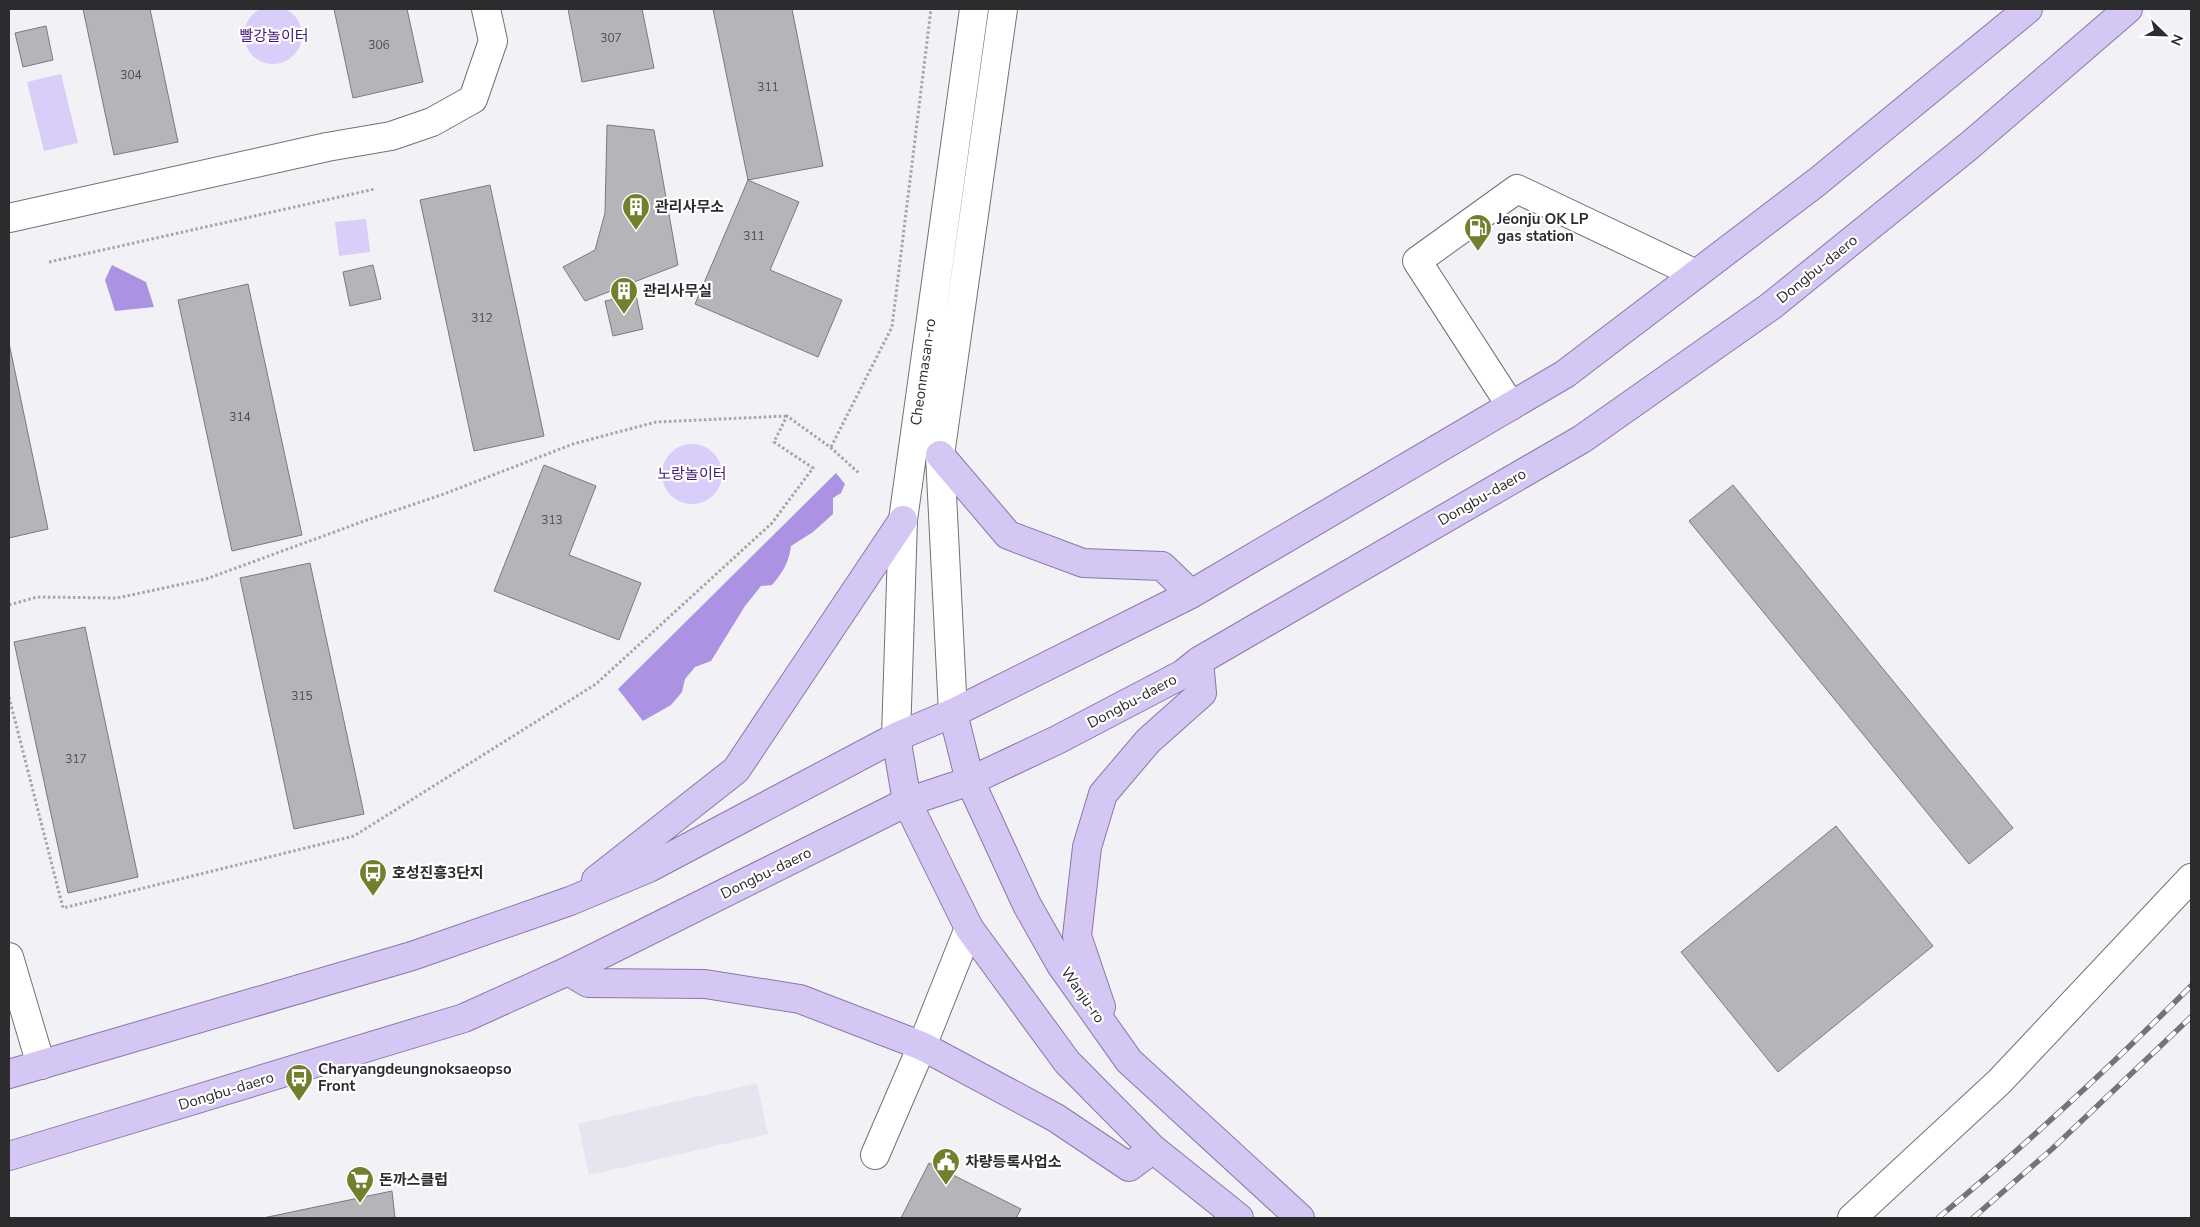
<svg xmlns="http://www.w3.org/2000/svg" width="2200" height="1227" viewBox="0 0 2200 1227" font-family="'Nunito Sans','Noto Sans KR',sans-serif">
<rect width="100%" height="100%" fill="#f2f1f6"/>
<path fill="#e7e4f0" d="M757 1083 768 1134 589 1175 578 1124Z"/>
<path fill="#d9cdf9" d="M244 35a29 29 0 1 1 58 0a29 29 0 1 1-58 0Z
M61 74 78 143 44 151 27 82Z
M366 219 370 252 339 256 335 222Z
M662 474a30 30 0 1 1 60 0a30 30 0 1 1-60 0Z"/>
<path fill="#ab92e3" d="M112 265 146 282 154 307 115 311 105 280Z
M836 473 845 484 841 493 833 498V514L813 532 791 546C789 562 783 572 772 585L761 586 745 606 711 661 695 667 685 679 682 692 671 705 643 721 618 689Z"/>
<path fill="#b6b4b9" stroke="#7a797d" d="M83 9H150L178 142 114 155Z
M334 9H407L423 82 353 98Z
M568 9H642L654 68 582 82Z
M713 9H792L823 166 748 180Z
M46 26 53 60 23 67 15 33Z
M607 125 654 130 678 265 585 301 563 267 595 250 605 213Z
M748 180 799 202 770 270 842 300 818 357 695 304Z
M490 185 544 436 474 451 420 200Z
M373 265 381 299 350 306 343 272Z
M248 284 302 535 232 551 178 300Z
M636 295 643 329 613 336 605 301Z
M9 343 48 529 9 538Z
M544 465 596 486 569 555 641 583 619 640 494 591Z
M1733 485 2013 828 1969 864 1689 521Z
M310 563 364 814 294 829 240 578Z
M85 627 138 877 68 893 14 642Z
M1836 826 1933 946 1778 1072 1681 952Z
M929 1163 1021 1209 1016 1218H901Z
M392 1191 395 1218H263Z"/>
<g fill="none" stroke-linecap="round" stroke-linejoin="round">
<defs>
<path id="minor" d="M9 218 327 147 391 136 432 122 473 99 493 41 486 9
M1511 406 1417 261 1517 189 1696 274
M953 713 940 455 1003 9
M896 737 903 520 974 9
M9 957 41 1065
M875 1155 922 1046 969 928
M1852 1218 1999 1082 2191 878"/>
<path id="major" d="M940 455 1008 535 1083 563 1162 566 1191 594
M953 713 970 781 1027 905 1061 965 1129 1061 1300 1218
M896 737 907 802 969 928 1067 1062 1153 1149 1239 1218
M596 880 736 770 903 520
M568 971 588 983 705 984 800 999 922 1046 1056 1118 1129 1167 1153 1149
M1101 1007 1077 936 1087 847 1103 794 1148 741 1202 693 1199 661
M9 1074 412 956 570 901 649 868 896 737 953 713 1191 594 1565 374 1817 182 2028 9
M9 1156 464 1018 568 971 907 802 970 781 1057 740 1183 674 1199 661 1582 439 1771 306 1969 146 2128 9"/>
</defs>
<use href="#minor" stroke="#727175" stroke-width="30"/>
<use href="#major" stroke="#8878aa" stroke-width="30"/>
<path stroke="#a6a5a9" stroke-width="3" stroke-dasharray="2.5 2.5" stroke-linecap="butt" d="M49 262 375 189
M831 447 892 327 931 9
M9 605 37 597 117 598 206 579 367 520 444 494 573 444 656 422 787 416
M9 697 63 908 354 836 596 684 772 523 813 468 774 442 787 416 830 447 860 474"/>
<use href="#minor" stroke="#fff" stroke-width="28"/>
<use href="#major" stroke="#d5c7f4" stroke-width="28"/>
<defs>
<path id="rail" d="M1938 1218C2027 1144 2109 1068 2191 986
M1973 1218 2052 1149 2191 1017"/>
</defs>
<use href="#rail" stroke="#747376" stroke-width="5.5"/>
<use href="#rail" stroke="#fff" stroke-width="4" stroke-dasharray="11" stroke-linecap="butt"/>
</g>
<defs>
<symbol id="building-pin" viewBox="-11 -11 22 30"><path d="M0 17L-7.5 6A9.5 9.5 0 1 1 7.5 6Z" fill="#737f2c" stroke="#fff"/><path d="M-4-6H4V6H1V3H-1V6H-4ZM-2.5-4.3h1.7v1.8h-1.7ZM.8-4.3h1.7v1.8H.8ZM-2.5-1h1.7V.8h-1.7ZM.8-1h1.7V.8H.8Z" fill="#fff"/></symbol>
<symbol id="fuel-pin" viewBox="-11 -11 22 30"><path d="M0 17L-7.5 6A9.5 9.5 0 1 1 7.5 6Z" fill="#737f2c" stroke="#fff"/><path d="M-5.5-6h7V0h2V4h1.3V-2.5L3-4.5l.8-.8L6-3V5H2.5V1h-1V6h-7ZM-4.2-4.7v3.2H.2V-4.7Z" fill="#fff"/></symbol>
<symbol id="bus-pin" viewBox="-11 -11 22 30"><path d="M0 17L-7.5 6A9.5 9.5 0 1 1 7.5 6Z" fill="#737f2c" stroke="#fff"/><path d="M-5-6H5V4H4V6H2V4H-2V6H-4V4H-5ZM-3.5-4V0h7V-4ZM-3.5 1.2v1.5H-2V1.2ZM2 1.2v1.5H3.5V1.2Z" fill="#fff"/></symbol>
<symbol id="civic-pin" viewBox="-11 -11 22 30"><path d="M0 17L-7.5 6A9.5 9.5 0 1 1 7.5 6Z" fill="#737f2c" stroke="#fff"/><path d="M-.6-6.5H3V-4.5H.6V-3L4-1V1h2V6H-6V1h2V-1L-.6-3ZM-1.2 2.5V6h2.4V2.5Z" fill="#fff"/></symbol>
<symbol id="supermarket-pin" viewBox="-11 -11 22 30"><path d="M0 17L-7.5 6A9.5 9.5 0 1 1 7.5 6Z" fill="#737f2c" stroke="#fff"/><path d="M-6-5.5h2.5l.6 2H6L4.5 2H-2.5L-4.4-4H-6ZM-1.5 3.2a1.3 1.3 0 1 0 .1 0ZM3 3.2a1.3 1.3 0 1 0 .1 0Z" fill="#fff"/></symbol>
</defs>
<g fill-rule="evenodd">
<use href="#building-pin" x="620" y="191" width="32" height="43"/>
<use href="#fuel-pin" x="1462" y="212" width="32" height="43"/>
<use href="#building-pin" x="608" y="275" width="32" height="43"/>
<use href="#bus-pin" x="357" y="857" width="32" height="43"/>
<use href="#bus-pin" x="283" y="1062" width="32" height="43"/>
<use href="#civic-pin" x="930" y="1146" width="32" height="43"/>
<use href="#supermarket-pin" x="344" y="1164" width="32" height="43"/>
</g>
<g text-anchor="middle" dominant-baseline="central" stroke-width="4.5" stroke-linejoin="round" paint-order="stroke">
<g font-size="12" fill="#4e4d50">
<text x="611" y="38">307</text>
<text x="379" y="45">306</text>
<text x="131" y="75">304</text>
<text x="768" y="87">311</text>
<text x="754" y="236">311</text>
<text x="482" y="318">312</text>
<text x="240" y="417">314</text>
<text x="552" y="520">313</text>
<text x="302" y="696">315</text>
<text x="76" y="759">317</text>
</g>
<g font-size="15" fill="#401674" stroke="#fff">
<text x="274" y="36">빨강놀이터</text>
<text x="692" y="474">노랑놀이터</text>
</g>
<g font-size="15" font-weight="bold" fill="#2c2b2d" stroke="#fff" text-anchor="start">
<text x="655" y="207">관리사무소</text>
<text x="1497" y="219">Jeonju OK LP<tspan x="1497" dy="17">gas station</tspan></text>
<text x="643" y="291">관리사무실</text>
<text x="392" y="873">호성진흥3단지</text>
<text x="318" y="1069">Charyangdeungnoksaeopso<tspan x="318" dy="17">Front</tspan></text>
<text x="965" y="1162">차량등록사업소</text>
<text x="379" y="1180">돈까스클럽</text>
</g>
<g font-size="15" fill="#2c2b2d" stroke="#fff">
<text transform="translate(1817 269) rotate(-39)">Dongbu-daero</text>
<text transform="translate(923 372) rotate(-82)">Cheonmasan-ro</text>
<text transform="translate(1482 497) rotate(-30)">Dongbu-daero</text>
<text transform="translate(1132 701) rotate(-28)">Dongbu-daero</text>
<text transform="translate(766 873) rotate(-26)">Dongbu-daero</text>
<text transform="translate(1083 995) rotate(55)">Wanju-ro</text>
<text transform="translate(226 1091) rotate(-17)">Dongbu-daero</text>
</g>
</g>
<rect width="2200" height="1227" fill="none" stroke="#2c2b2d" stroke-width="20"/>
<g transform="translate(2165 35) rotate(113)" stroke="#ffffff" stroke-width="4" paint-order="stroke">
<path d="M0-4L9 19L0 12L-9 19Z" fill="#2c2b2d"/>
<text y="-8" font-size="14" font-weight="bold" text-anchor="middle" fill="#2c2b2d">N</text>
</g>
</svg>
